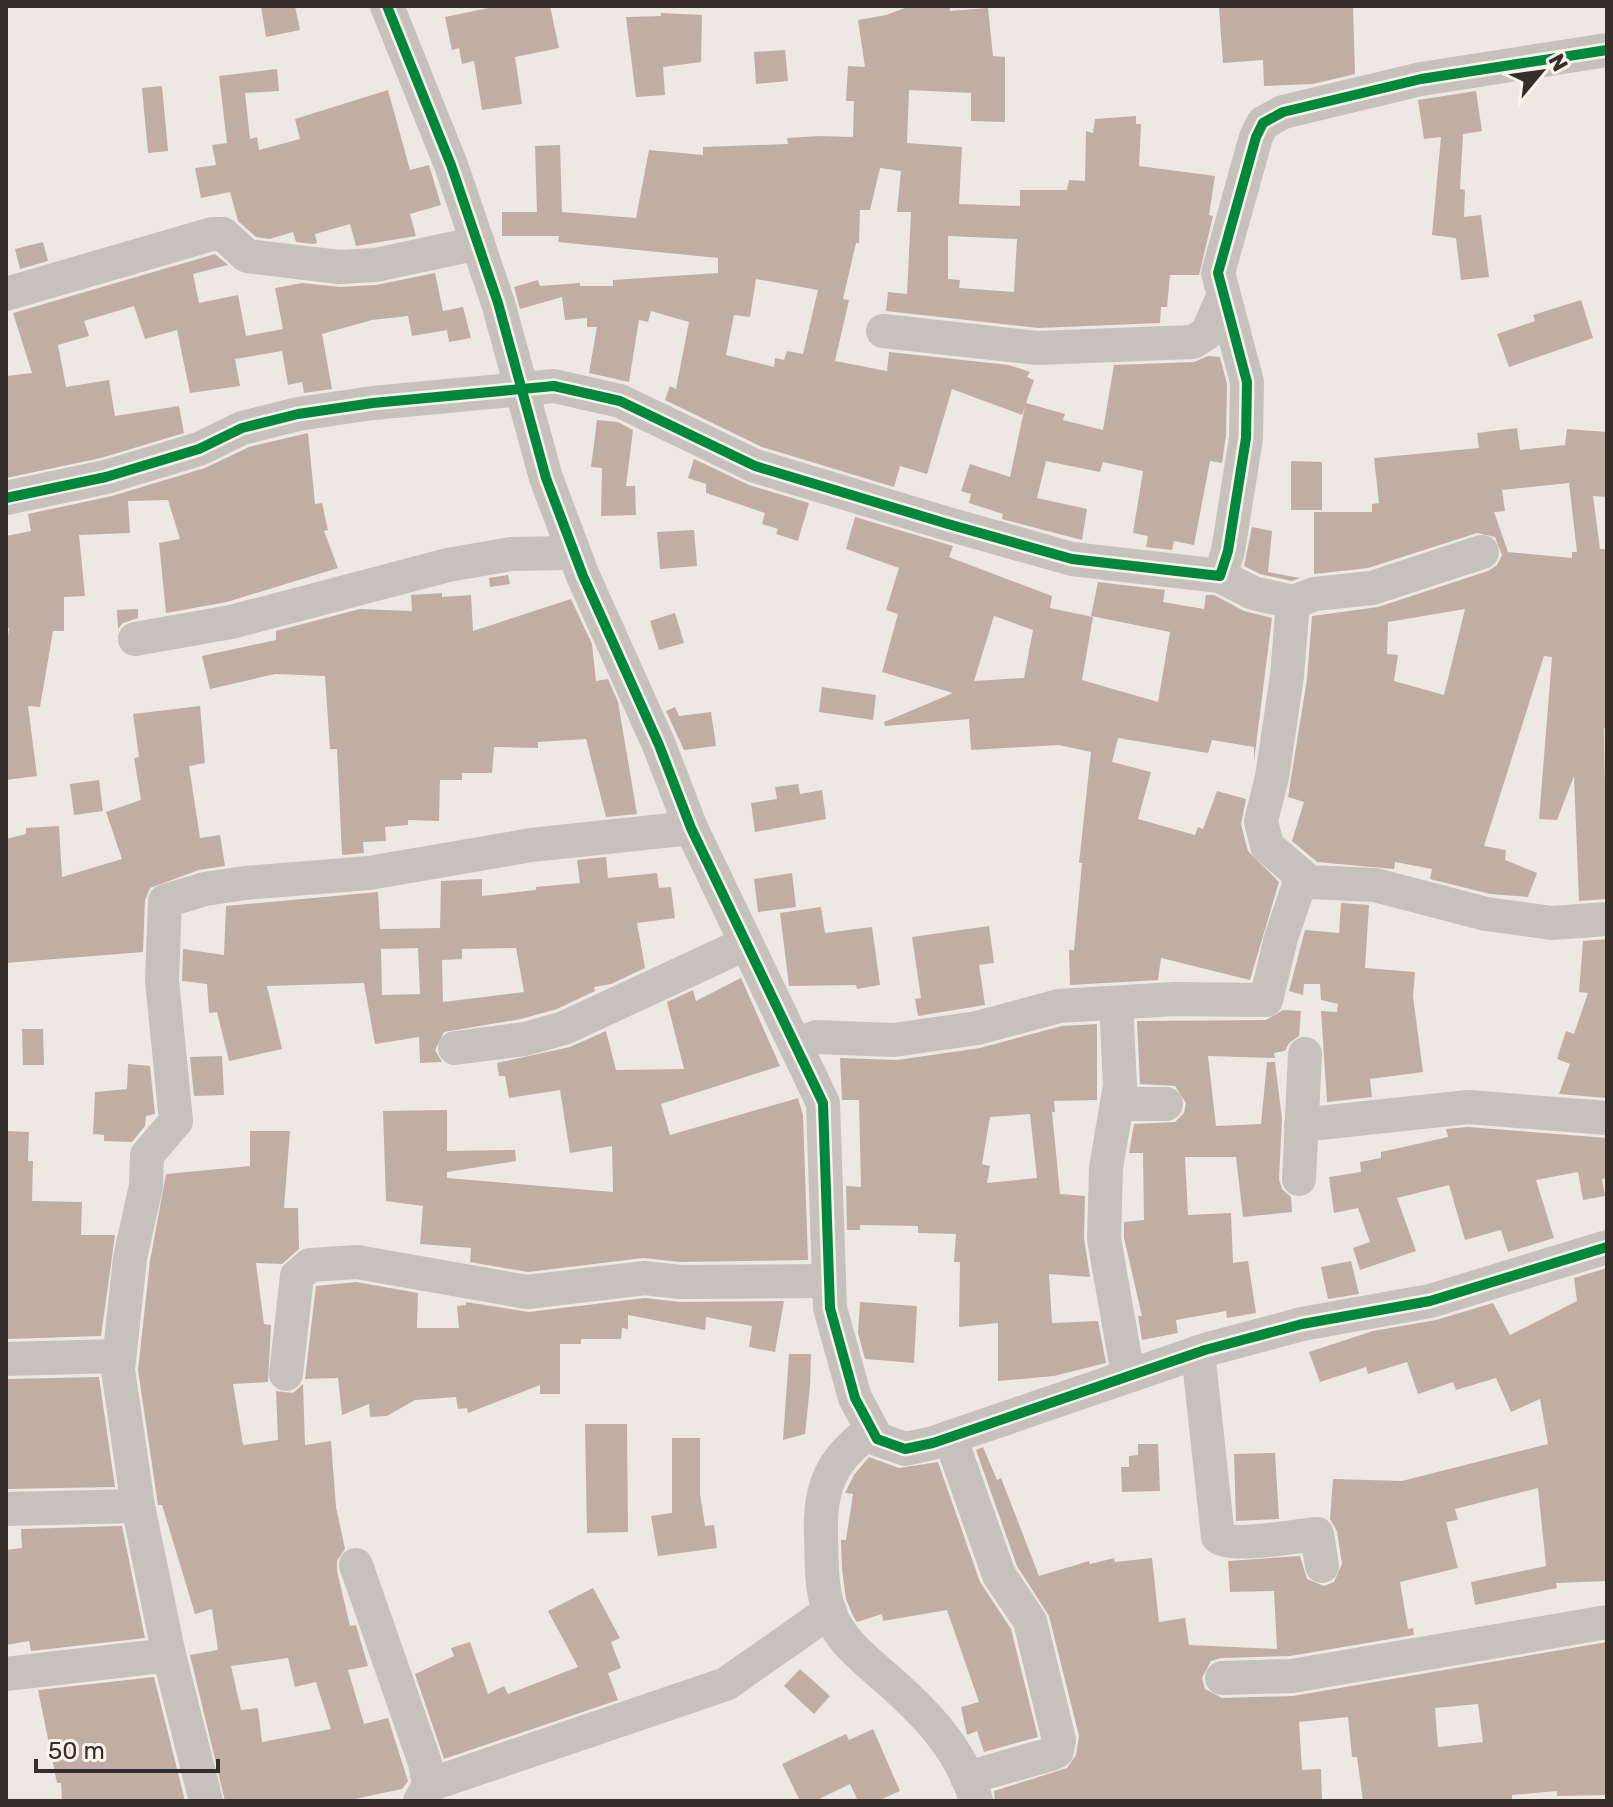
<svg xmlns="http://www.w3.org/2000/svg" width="1613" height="1807" font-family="Rubik,sans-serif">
<rect width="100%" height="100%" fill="#ede9e2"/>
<g fill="#c0aea4" fill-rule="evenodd">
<polygon points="261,6 295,6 300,30 266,37"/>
<polygon points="498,6 550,6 559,48 515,57 522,104 482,110 474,61 462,64 459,48 452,50 445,17"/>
<path d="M910 6H950V11L988 8 993 56 1005 57V122L971 121V93L909 90 907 143 962 147 959 204 1020 206V190H1067L1069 180 1085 181 1086 131 1093 133 1095 119 1136 116V124H1141L1139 166 1215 176 1209 215 1213 216 1199 275H1170L1167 307H1161L1160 323 1038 328 886 311 888 292 907 294 911 212H897L901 171 880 168 870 210H860L859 243H856L843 299 849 300 835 361 887 371 889 352 1009 365 1030 372 1027 377 1034 380 1026 403 1065 414 1063 420 1103 430 1114 365 1194 362 1208 356 1220 357 1227 384 1226 436 1222 463 1210 461 1194 545 1174 541 1172 550 1146 547 1148 536 1133 533 1143 471 1103 462 1100 472 1046 461 1037 498 1087 509 1082 540 1002 519 1003 514 969 503 971 494 961 491 970 464 1010 477 1025 406 1022 415 952 389 927 474 900 466 894 487 762 447 665 400 670 386 676 389 689 322 651 311 648 322 639 320 629 382 589 373 597 327H587V318L565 320 562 297 520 309 514 287 538 280 540 286 580 283V286H613V280L718 273V258L558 242 559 236H502V212H537L535 146 560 145 562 212 636 218 649 150 703 155V147L788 144 787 138 820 136 853 137 854 101H846L848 66 865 67 858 20 886 15ZM948 236 1017 239 1014 292 959 288 960 280 948 279ZM756 279 818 290 803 354 787 351 784 360 775 358 774 367 726 355 734 315 750 317Z"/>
<polygon points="1251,6 1353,6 1355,74 1313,84 1264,86 1263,60 1223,63 1219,8"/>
<polygon points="661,13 702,15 701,62 663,67 665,95 636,97 626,17 661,16"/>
<polygon points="785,50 788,81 756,84 754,52"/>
<polygon points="277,69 279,91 245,93 250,139 257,137 259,150 300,139 295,119 388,90 410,170 429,165 441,205 410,214 416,236 356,246 350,224 315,234 317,243 313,244 296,242 293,232 270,239 256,237 238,221 230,192 201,198 195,168 216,165 212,145 227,143 219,76"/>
<polygon points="162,86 168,151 148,153 142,88"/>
<polygon points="1476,91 1482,131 1463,134 1460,189 1465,190 1464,217 1481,215 1489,277 1461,280 1456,238 1432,235 1441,137 1424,139 1418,100"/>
<polygon points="43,242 48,261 20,269 15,249"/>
<polygon points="215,254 228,265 193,274 199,303 238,295 246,336 283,329 275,288 302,283 340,287 376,285 435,273 443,311 463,307 471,338 449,342 447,330 412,336 408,316 372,320 322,334 332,389 304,393 302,382 288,385 282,351 235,359 240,386 190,393 177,330 145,339 134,306 84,321 89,336 58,345 66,387 109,380 115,416 179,406 184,433 101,458 6,478 6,376 32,373 13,313"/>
<polygon points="1581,300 1593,338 1509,367 1497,334 1535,321 1533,315"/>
<polygon points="597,420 618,422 633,430 626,486 635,486 636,515 601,516 602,468 591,467"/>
<path d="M1517 428 1520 450 1565 445 1567 429 1607 432V497L1593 496 1600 549H1607V729L1604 728 1607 899 1579 901 1574 776 1557 820 1539 819 1552 657 1544 656 1484 846 1506 850 1505 860 1537 873 1528 897 1490 894 1430 879 1432 869 1395 862 1394 869 1317 862 1292 841 1304 802 1288 797 1307 679 1312 616 1378 607 1488 571 1497 565 1502 555 1495 537 1477 533 1368 568 1314 574V512H1372V504L1379 503 1374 458 1479 448 1477 433ZM1569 483 1577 552H1572V558L1508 552 1494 512 1505 511 1502 490ZM1465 609 1444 695 1394 681 1398 655 1387 654 1388 622Z"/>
<polygon points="308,433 315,504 322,503 328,530 324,531 338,568 227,602 166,613 159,543 180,539 168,500 128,501 130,533 79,535 85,596 64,597 64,631 53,631 40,707 28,706 37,776 6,780 6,651 9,628 6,628 6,536 31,531 28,514 112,496 205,468 249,447"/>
<polygon points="694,459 749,485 809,503 798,541 776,534 778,529 762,524 765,513 706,493 706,484 688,478"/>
<polygon points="1291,461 1322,462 1322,510 1291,510"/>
<path d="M855 517 953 546 949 557 1052 596 1050 608 1093 617 1082 680 1158 702 1170 632 1091 616 1098 582 1165 590 1163 602 1204 609 1206 595H1214L1244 611 1272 618 1254 761V747L1212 740 1208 753 1118 738 1112 762 1151 772 1138 819 1195 835 1198 827 1203 829 1217 791 1246 799 1241 825 1248 851 1279 882 1250 980 1161 958 1158 980 1070 985 1069 950H1074L1082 863H1079L1091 752 1059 745 971 750 969 719 885 726 884 722 953 693 882 672 898 614 886 610 899 568 846 549ZM994 616 1033 630 1024 678 974 681Z"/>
<polygon points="1252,527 1272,531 1268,572 1300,578 1292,581 1260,574 1244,566"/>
<polygon points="694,530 697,566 660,569 657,532"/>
<polygon points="508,575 510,584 490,587 489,578"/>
<polygon points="442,593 442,597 471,595 473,631 571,599 592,644 596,681 608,679 618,702 637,814 606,817 586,739 538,742 538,748 494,747 492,773 462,773 462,780 440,780 439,821 408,820 408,825 385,827 386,841 363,842 364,853 342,855 337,749 330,749 325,676 275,674 210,689 202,656 276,640 276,631 360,609 412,611 411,595"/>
<polygon points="138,609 138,618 123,623 118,629 117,610"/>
<polygon points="675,613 684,643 659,650 650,621"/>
<polygon points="822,687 876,695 873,720 819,712"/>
<polygon points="200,706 205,763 189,766 200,838 220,835 225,866 199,870 150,888 145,900 143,952 6,963 6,839 26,834 26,828 59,826 62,877 122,859 106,812 141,800 134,758 139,757 133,714"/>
<polygon points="675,707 679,716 711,712 716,746 684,750 666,711"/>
<polygon points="99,780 103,811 74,815 70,784"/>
<polygon points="798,784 800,794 822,790 826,819 755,832 751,803 777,799 775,787"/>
<path d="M606 857 608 878 657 873 659 888 671 887 675 918 637 923 645 968 611 984 594 987 595 991 557 1009 521 1019 444 1032 435 1050 442 1062 420 1063 419 1037 375 1044 364 983 267 986 282 1049 229 1061 217 1012 209 1013 207 984 182 981 183 949 224 955 226 906 378 892 380 929 440 928 441 881 482 879V896L536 890V887L580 883 577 860ZM418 948 420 994 382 995 381 949ZM516 948 524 992 443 1002 442 960 462 959V949Z"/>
<polygon points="792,873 796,907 758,912 754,879"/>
<polygon points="1341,903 1369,905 1365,968 1415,972 1413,996 1423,1072 1370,1079 1372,1097 1327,1102 1321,1011 1337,1012 1338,1004 1321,1000 1320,984 1304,984 1303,995 1289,991 1305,930 1339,933"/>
<polygon points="821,907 825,933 872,927 880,985 857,989 856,985 789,986 780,913"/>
<polygon points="989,926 994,963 979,965 985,1005 918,1016 915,999 921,998 912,937"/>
<polygon points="1607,939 1607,1098 1559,1094 1570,1064 1557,1059 1566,1031 1574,1034 1588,993 1579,992 1583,941"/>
<polygon points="741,978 780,1066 661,1104 670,1135 798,1098 803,1115 808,1260 681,1262 643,1258 528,1272 470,1262 471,1248 420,1244 423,1206 386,1201 383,1111 447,1110 447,1151 515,1150 516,1161 447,1172 447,1178 613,1192 612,1146 570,1153 560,1090 509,1098 505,1076 499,1076 497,1063 570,1047 606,1031 616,1070 684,1069 667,1002 693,990 696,1001"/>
<polygon points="1283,1010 1301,1011 1299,1036 1289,1043 1285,1051 1274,1053 1275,1058 1208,1056 1216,1126 1261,1124 1267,1062 1275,1062 1282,1119 1279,1179 1282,1189 1291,1197 1292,1212 1243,1217 1236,1157 1185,1157 1188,1215 1231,1213 1233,1263 1248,1261 1256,1313 1227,1318 1226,1311 1176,1320 1178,1333 1142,1340 1138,1316 1142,1316 1124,1238 1124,1222 1144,1220 1143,1153 1129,1153 1134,1124 1175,1122 1184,1113 1186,1103 1175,1086 1140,1084 1137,1021 1266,1020"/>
<path d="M1097 1024V1100L1054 1101 1055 1112H1052L1060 1194 1085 1196 1084 1238 1090 1277 1049 1274 1052 1323 1098 1321 1106 1363 1054 1376 998 1381V1323L959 1327 960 1262H954L956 1234 918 1233V1226L860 1225V1230H847L846 1186 861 1187 859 1100H842L840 1058 897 1060 980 1048 1062 1026ZM1030 1114 1037 1178 987 1183 990 1166 982 1164 990 1117Z"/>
<polygon points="22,1029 43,1029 44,1065 23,1065"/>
<polygon points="222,1056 224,1095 194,1096 190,1057"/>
<polygon points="128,1064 150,1066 155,1114 146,1116 145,1126 132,1142 104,1141 104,1135 93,1134 95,1092 127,1089"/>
<polygon points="1468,1127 1607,1138 1607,1178 1602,1179 1605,1196 1583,1200 1578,1172 1536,1180 1554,1238 1508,1252 1501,1230 1465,1240 1449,1185 1397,1198 1416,1251 1360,1270 1353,1248 1370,1242 1358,1208 1334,1213 1329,1177 1361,1172 1360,1162 1381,1158 1381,1152 1448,1137 1446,1129"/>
<polygon points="6,1131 29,1132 28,1161 33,1161 32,1201 82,1202 81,1235 115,1235 101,1336 6,1339"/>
<path d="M250 1131H290L284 1208H298L299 1249 282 1264 256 1263 264 1324 271 1325 268 1382 233 1384 243 1445 278 1440 276 1391 293 1393 303 1384 305 1445 331 1441 336 1507 345 1549 337 1561V1571L350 1626 356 1625 368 1666 348 1670 364 1724 388 1718 408 1781 402 1789 345 1801H225L190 1655 218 1650 212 1609 195 1614 162 1505H158L138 1370 150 1261 166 1174 250 1166ZM288 1658 295 1687 316 1682 331 1729 262 1742 258 1708 241 1710 231 1666Z"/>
<polygon points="1351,1261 1359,1294 1328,1299 1321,1267"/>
<path d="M1607 1268V1581L1556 1583 1557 1588 1475 1605 1471 1582 1546 1566 1538 1488 1455 1509 1458 1520 1446 1522 1458 1568 1400 1582 1408 1629 1413 1628 1414 1635 1290 1656 1221 1658 1211 1661 1202 1678 1205 1689 1222 1698 1293 1696 1607 1642V1795L1557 1796V1791L1512 1795V1801H1363L1357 1757H1352L1348 1717 1299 1722 1302 1770 1321 1769 1322 1801H995L994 1791 1067 1768 1076 1755 1079 1736 1049 1616 1017 1566 976 1450 983 1447 997 1480 1001 1478 1039 1576 1089 1561 1090 1564 1114 1558 1115 1562 1152 1558 1159 1622 1185 1618 1189 1645 1277 1649 1274 1591 1230 1592 1228 1561 1300 1556 1307 1579 1324 1586 1334 1582 1342 1564 1337 1531 1330 1519 1333 1479 1402 1481 1548 1444 1540 1399 1511 1412 1496 1378 1456 1390 1453 1382 1418 1394 1407 1362 1368 1374 1366 1367 1320 1382 1309 1352 1373 1331 1436 1320 1493 1303 1510 1335 1577 1301 1574 1278ZM1478 1704 1483 1742 1438 1747 1435 1708Z"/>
<polygon points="356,1282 418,1293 417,1328 459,1328 457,1306 466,1305 466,1302 529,1312 645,1298 680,1302 784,1301 775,1352 749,1347 752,1326 706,1317 705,1330 628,1315 628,1329 622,1328 621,1339 581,1339 581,1344 560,1344 560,1394 540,1394 540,1385 468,1413 467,1408 458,1409 456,1397 415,1400 387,1416 370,1417 369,1404 342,1415 338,1378 305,1379 316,1286"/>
<polygon points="860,1302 917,1306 914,1363 865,1359 858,1333"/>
<polygon points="789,1354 811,1354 810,1386 805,1434 783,1440"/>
<polygon points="99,1377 115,1487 6,1489 6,1379"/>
<polygon points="585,1424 627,1424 628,1532 587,1533"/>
<polygon points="672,1438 700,1438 700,1494 705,1526 714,1525 717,1548 658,1556 651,1516 672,1513"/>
<polygon points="1138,1444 1158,1444 1160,1491 1122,1492 1121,1467 1129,1467 1129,1456 1138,1455"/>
<polygon points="1275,1453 1279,1519 1236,1521 1234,1454"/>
<polygon points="869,1457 899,1468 938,1462 980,1582 1011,1629 1038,1737 984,1752 977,1731 967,1735 961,1707 979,1702 947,1610 883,1621 882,1614 857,1622 853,1616 846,1599 842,1569 841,1540 846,1540 853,1494 845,1493 854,1475"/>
<polygon points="122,1526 145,1638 31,1651 29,1641 6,1645 6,1550 22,1548 21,1529"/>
<polygon points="593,1588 620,1638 611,1642 621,1668 608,1673 618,1700 444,1759 415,1674 454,1656 451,1648 470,1642 488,1694 504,1686 508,1694 578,1667 548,1611"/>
<polygon points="800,1669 830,1696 814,1714 784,1686"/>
<polygon points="154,1677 185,1801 62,1800 61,1783 57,1783 38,1690"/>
<polygon points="873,1729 900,1791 877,1801 858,1801 850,1784 815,1801 800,1801 782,1764 846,1734 849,1740"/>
</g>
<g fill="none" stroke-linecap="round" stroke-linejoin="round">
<g stroke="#c6c1bb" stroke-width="34">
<polyline points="387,6 451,165 498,303 546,478 583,576 659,745 691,828 823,1103 830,1308 855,1398 877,1439 905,1449 933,1443 1205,1350 1302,1324 1430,1301 1607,1247"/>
<polyline points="6,294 212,234 223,234 247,256 339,267 375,265 478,243"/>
<polyline points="883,331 1037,348 1193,342 1207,333 1223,297"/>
<polyline points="6,498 106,477 199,449 242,428 298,414 373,403 554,386 620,401 755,466 948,524 1072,559 1220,576 1228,551 1246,438 1247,382 1218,273 1256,137 1263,123 1283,112 1421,79 1607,50"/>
<polyline points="1220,576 1253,593 1293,602 1315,594 1372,588 1482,552"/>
<polyline points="1293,602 1287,676 1272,777 1261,821 1267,846 1309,882 1375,885 1486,914 1552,923 1607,919"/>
<polyline points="135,639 231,622 448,565 511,554 574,553"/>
<polyline points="1116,1004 1120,1085 1106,1168 1104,1239 1128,1375"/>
<polyline points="796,1045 816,1037 894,1040 977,1028 1059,1006 1175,999 1266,1000 1281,938 1302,876"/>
<polyline points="455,1048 525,1039 564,1028 745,944"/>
<polyline points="1117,1104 1166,1104"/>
<polyline points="1301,1125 1468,1107 1607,1118"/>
<polyline points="1299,1179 1305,1054"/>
<path d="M1198 1352 1218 1537C1233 1548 1296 1536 1317 1534L1322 1566"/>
<polyline points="6,1359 119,1356"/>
<polyline points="286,1374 297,1276 310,1265 357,1262 527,1292 645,1278 680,1282 829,1281"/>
<path d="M870 1431C831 1460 819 1487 821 1536 822 1566 820 1599 836 1626 848 1647 869 1663 887 1679 926 1713 962 1750 976 1801"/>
<polyline points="950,1437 999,1575 1030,1621 1059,1740 1057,1751 1051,1754 967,1778"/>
<polyline points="6,1509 138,1506"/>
<polyline points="356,1565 425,1763 429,1785 420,1801"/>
<polyline points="6,1674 169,1655"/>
<polyline points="1222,1678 1292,1676 1607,1622"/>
<polyline points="429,1785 726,1684 830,1611"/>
<polyline points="206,1801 169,1655 138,1506 118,1370 130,1258 146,1186 147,1155 176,1121 162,980 165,901 205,889 245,883 369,873 531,845 691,828"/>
</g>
<defs>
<g id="cycleway">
<polyline points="387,6 451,165 498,303 546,478 583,576 659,745 691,828 823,1103 830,1308 855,1398 877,1439 905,1449 933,1443 1205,1350 1302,1324 1430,1301 1607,1247"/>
<polyline points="6,498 106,477 199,449 242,428 298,414 373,403 554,386 620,401 755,466 948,524 1072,559 1220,576 1228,551 1246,438 1247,382 1218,273 1256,137 1263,123 1283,112 1421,79 1607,50"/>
</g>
</defs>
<use href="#cycleway" stroke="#faf3ea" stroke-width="15"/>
<use href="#cycleway" stroke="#00873e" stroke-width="10"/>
</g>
<rect width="1613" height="1807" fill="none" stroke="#372e29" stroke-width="16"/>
<g transform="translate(1541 72) rotate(61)" stroke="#faf3ea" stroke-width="6" paint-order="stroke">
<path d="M0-6L14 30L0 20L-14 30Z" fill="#372e29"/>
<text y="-12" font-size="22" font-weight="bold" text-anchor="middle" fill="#372e29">N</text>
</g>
<path d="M36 1759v12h182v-12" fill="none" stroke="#372e29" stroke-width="4"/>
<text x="48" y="1759" font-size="24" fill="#372e29" stroke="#faf3ea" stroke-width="6" paint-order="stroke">50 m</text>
</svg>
